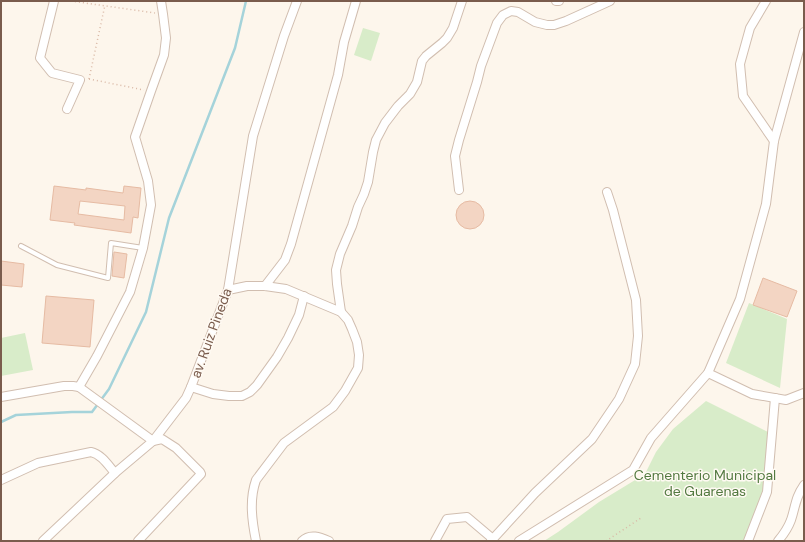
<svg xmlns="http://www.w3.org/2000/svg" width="805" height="542" font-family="'DM Sans',sans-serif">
<rect width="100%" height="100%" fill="#fdf6ec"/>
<g fill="#d8ecc9">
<polygon points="363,28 380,33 371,61 354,55"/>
<polygon points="749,303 787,319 780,388 726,363"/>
<polygon points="25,333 33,370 1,376 1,338"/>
<polygon points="706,401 768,432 764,486 746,541 544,541 558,532 599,502 645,474 656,452 673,429"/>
</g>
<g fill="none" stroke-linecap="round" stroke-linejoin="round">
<polyline stroke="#a5d3da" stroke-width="2.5" points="1,422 16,415 72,412 92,412 109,389 146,312 169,218 235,48 246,1"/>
</g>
<g fill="#f3d5c3" stroke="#e6bba3" fill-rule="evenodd">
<path d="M54 186 86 190V188L123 193 124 186 141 188 138 218 133 217 131 233 74 225 75 223 50 220ZM80 201 125 206 124 220 78 214Z"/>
<circle cx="470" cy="215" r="14"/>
<polygon points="114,252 127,254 124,278 112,276"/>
<polygon points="1,261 24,264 22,287 1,285"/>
<polygon points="763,278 797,291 787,317 753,305"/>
<polygon points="46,296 94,300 90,347 42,343"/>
</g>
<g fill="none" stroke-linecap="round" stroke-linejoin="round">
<defs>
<polyline id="lane" points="21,246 57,265 108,278 111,243 143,248"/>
<g id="street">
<polyline points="54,1 40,58 52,73 80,80 67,109"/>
<polyline points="556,1 559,1"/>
<polyline points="766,1 750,28 740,64 743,96 774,141"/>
<polyline points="459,190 455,156 459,140 477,82 481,66 497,23 503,15 511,11 518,12 535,22 547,25 554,25 566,21 610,1"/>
<polyline points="265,286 285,260 291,244 338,75 344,42 356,1"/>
<path d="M228 290 247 286H265L286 289 341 312 348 320 352 329 357 342 359 355 358 368 345 391 333 407 284 443 256 480C249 500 252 521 256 541"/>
<polyline points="341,312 337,284 336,270 340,254 352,226 358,207 364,194 368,182 373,152 376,140 385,123 398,106 410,94 417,82 422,61 426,56 442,43 447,38 453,28 462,1"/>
<polyline points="708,373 752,394 786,400 804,393"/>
<polyline points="79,387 97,356 130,292 143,248 151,205 148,181 135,137 151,91 164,55 166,38 163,14 161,1"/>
<polyline points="191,387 213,394 229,396 242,396 250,392 257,385 277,357 288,338 299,315 304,296"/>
<polyline points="1,397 64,386 73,386 79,387 153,441 162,439 176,448 200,472 201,474 138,541"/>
<path d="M1 480 38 463 91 452C101 454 108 465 115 473"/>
<polyline points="43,541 115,473 153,441 186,398 191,387 228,290 253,136 284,36 297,1"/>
<path d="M302 541C310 533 320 537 329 541"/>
<polyline points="435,541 447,519 467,517 493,539"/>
<polyline points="491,541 535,493 592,439 619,399 635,364 638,336 636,300 613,210 607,192"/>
<polyline points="519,541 633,470 651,438 708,373 740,299 766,204 774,141 804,32"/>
<polyline points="748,541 767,492 775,398"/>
<path d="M778 541C784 534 788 528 791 520 796 505 795 498 804 485"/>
</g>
</defs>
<use href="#lane" stroke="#d1beb0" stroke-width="6"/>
<use href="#street" stroke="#d1beb0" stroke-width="10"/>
<g stroke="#d9b8a5" stroke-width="1.5" stroke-dasharray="1 3" stroke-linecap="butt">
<polyline points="71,1 155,13"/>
<polyline points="89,79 105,5"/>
<polyline points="89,79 144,90"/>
<polyline points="606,541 641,518"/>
</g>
<use href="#lane" stroke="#fff" stroke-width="4"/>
<use href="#street" stroke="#fff" stroke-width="8"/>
</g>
<g text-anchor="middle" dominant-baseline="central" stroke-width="3" stroke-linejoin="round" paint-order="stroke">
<g font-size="14" fill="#7a5c4d" stroke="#fffaf3">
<text transform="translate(211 333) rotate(-70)">av. Ruiz Pineda</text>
</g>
<g font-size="14" fill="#537a41" stroke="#fffaf3">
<text x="705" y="475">Cementerio Municipal<tspan x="705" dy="16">de Guarenas</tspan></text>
</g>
</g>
<rect width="805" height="542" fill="none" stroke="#7a5c4d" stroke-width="4"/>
</svg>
